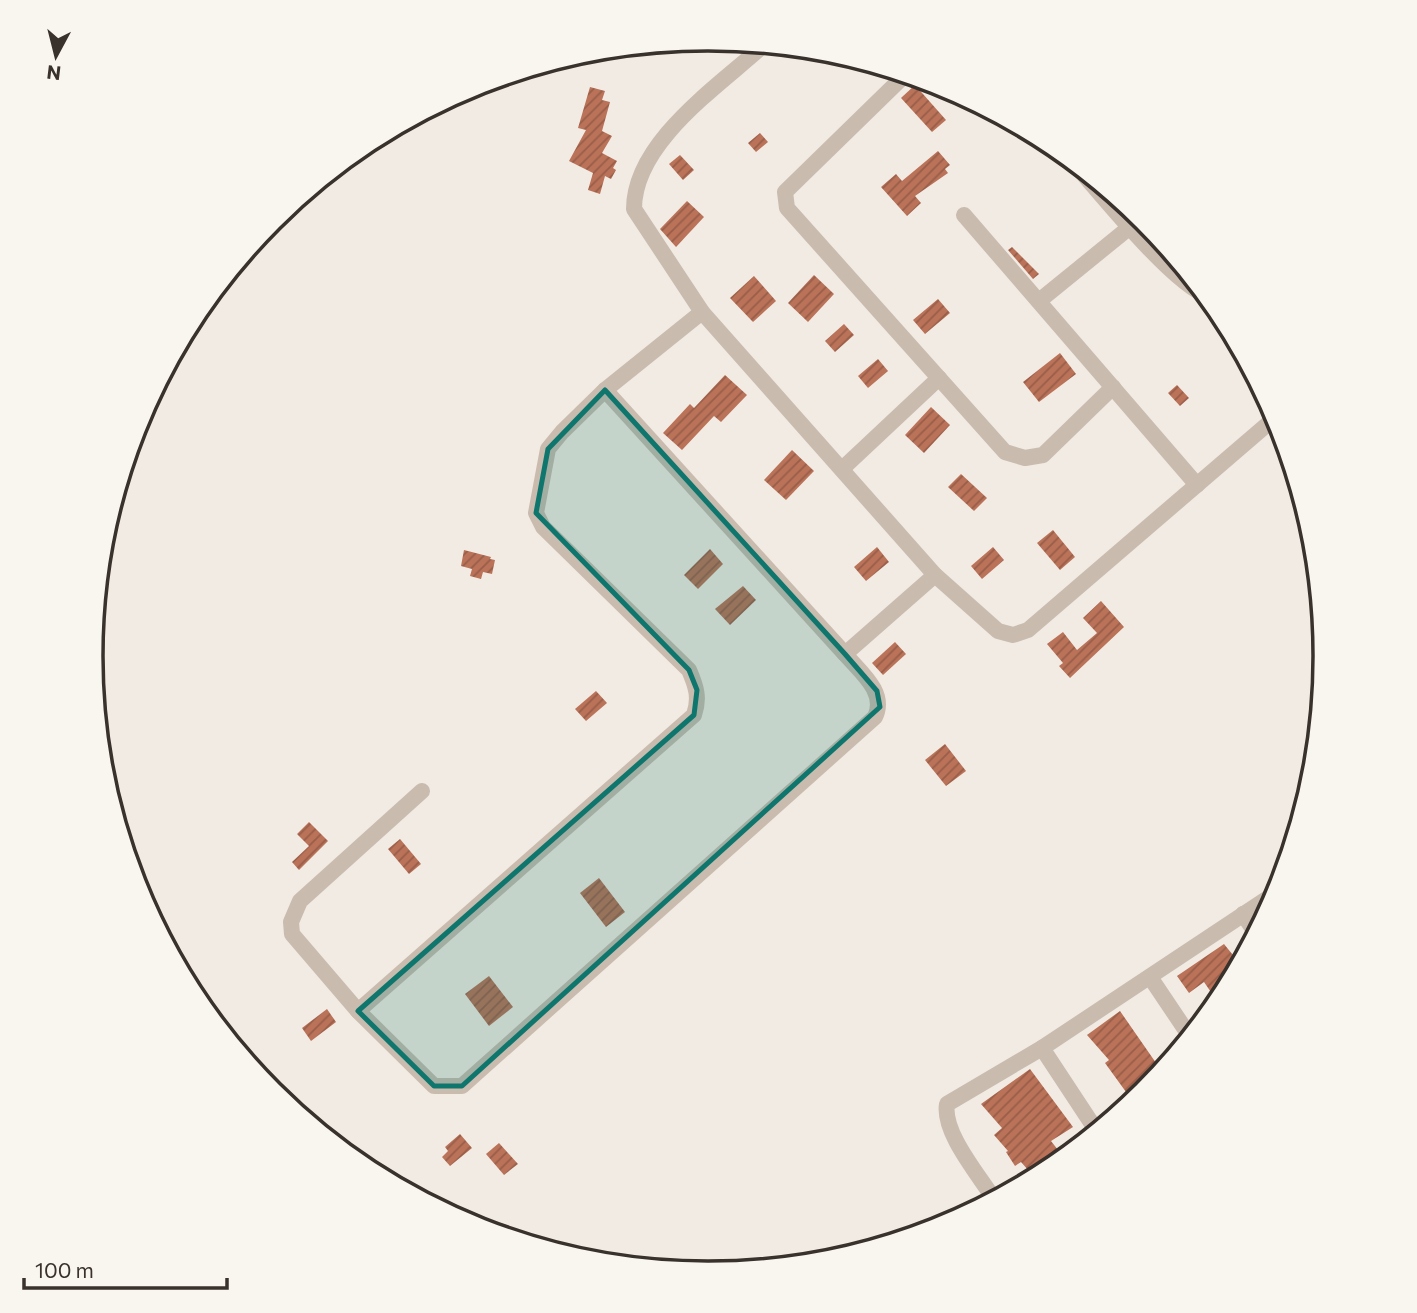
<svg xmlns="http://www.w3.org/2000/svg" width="1417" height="1313" font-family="Commissioner,sans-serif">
<defs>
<pattern id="building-hatch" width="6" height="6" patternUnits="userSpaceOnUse" patternTransform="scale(1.75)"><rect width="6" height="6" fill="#ba7258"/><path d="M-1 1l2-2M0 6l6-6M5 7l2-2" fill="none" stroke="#985e49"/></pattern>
</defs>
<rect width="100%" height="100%" fill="#f2ebe3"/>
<g fill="url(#building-hatch)">
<polygon points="915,85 946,120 932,132 901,98"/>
<polygon points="590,87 605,91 602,100 610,102 602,131 612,136 602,153 617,161 613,168 616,170 611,179 605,176 600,194 588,190 593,173 569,161 586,130 578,128"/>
<polygon points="760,133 768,142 756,152 748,143"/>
<polygon points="938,151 950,165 945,169 948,173 915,196 921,203 907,216 881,187 896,174 902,181"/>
<polygon points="680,155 694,170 683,180 669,164"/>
<polygon points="687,201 704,217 676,247 660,229"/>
<polygon points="1012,247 1039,274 1033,279 1008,250"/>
<polygon points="814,275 834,294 808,322 788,303"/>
<polygon points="754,276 776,301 753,322 730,298"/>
<polygon points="938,299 950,313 925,334 913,320"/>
<polygon points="844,324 854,335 835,352 825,341"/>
<polygon points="1060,353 1076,374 1039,402 1023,382"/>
<polygon points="878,359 888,371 868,388 858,376"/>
<polygon points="725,375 747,395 721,422 714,416 682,450 663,433 690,404 694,408"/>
<polygon points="1177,385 1189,398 1180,406 1168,393"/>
<polygon points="931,407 950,425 924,453 905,435"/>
<polygon points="792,450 814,471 786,500 764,480"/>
<polygon points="961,474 987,498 974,511 948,487"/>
<polygon points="1053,530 1075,557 1060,570 1037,543"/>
<polygon points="877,547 889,562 866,581 854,567"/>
<polygon points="993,547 1004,560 982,579 971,566"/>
<polygon points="710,549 723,564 698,589 684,575"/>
<polygon points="464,550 491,557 490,559 495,560 492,574 483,572 481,579 470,576 472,569 461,566"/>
<polygon points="743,586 756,600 730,625 715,609"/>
<polygon points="1101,601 1124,627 1070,678 1059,666 1063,663 1047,644 1063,632 1077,650 1097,633 1083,618"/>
<polygon points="895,642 906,654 883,675 872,663"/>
<polygon points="596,691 607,703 586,721 575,709"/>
<polygon points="945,744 966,771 946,786 925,760"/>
<polygon points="309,822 328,841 299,870 292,862 309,846 297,834"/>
<polygon points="400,839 421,864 409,874 388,849"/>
<polygon points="599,878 625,912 606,927 580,893"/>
<polygon points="1224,944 1241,965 1219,1004 1204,982 1189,993 1177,976"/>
<polygon points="489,976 513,1007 489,1026 465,994"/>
<polygon points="327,1009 336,1022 311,1041 302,1028"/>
<polygon points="1120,1011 1163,1073 1134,1103 1105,1063 1109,1060 1087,1035"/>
<polygon points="1030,1069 1073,1127 1051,1141 1065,1159 1036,1179 1021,1162 1015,1166 1006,1152 1008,1151 994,1135 1002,1128 981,1104"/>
<polygon points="460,1134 472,1148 450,1166 442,1157 448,1151 445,1147"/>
<polygon points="499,1143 518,1164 504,1175 486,1154"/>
</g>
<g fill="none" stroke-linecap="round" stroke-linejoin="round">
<g stroke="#c9bcaf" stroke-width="16">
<path d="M765 44C719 86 634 142 634 209L702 312 935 575 998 631 1013 635 1028 630 1277 416"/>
<polyline points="906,74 785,192 787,208 1005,452 1025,458 1043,455 1113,387"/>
<path d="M1067 155C1094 186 1174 286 1208 296"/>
<polyline points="964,215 1197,485"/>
<polyline points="1039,301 1130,227"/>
<polyline points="842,469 939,378"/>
<polyline points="845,654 935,575"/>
<path d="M422 791 300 901 291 922 292 934 358 1011 434 1086H462L875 717C887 692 860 672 845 654L605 390"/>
<polyline points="1243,914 1257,935"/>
<polyline points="1150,977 1191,1038"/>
<path d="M358 1011 694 715C700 698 696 686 689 670L543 527 536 513 548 449 562 432 605 390 702 312"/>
<polyline points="1042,1048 1098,1133"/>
<path d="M995 1201C980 1176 942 1133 947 1104L1042 1048 1280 890"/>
</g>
</g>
<path fill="#0f766e" fill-opacity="0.2" stroke="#0f766e" stroke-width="5" stroke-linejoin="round" d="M605 390 845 654 877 691 880 707 462 1086H434L358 1011 694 715 697 690 689 670 536 513 548 449Z"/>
<path d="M0 0H1417V1313H0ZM103 656a605 605 0 1 1 1210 0a605 605 0 1 1-1210 0Z" fill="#f9f5ef" fill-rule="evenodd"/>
<path fill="none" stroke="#39312c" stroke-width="3.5" d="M103 656a605 605 0 1 1 1210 0a605 605 0 1 1-1210 0Z"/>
<g transform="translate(56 56) rotate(187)" stroke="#f9f5ef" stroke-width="5" paint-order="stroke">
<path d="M0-5L12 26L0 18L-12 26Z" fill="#39312c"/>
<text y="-10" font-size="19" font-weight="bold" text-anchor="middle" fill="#39312c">N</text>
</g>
<path d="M24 1278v10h203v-10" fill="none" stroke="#39312c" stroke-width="3.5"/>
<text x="35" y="1278" font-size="21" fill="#39312c" stroke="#f9f5ef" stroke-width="5" paint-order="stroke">100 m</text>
</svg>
